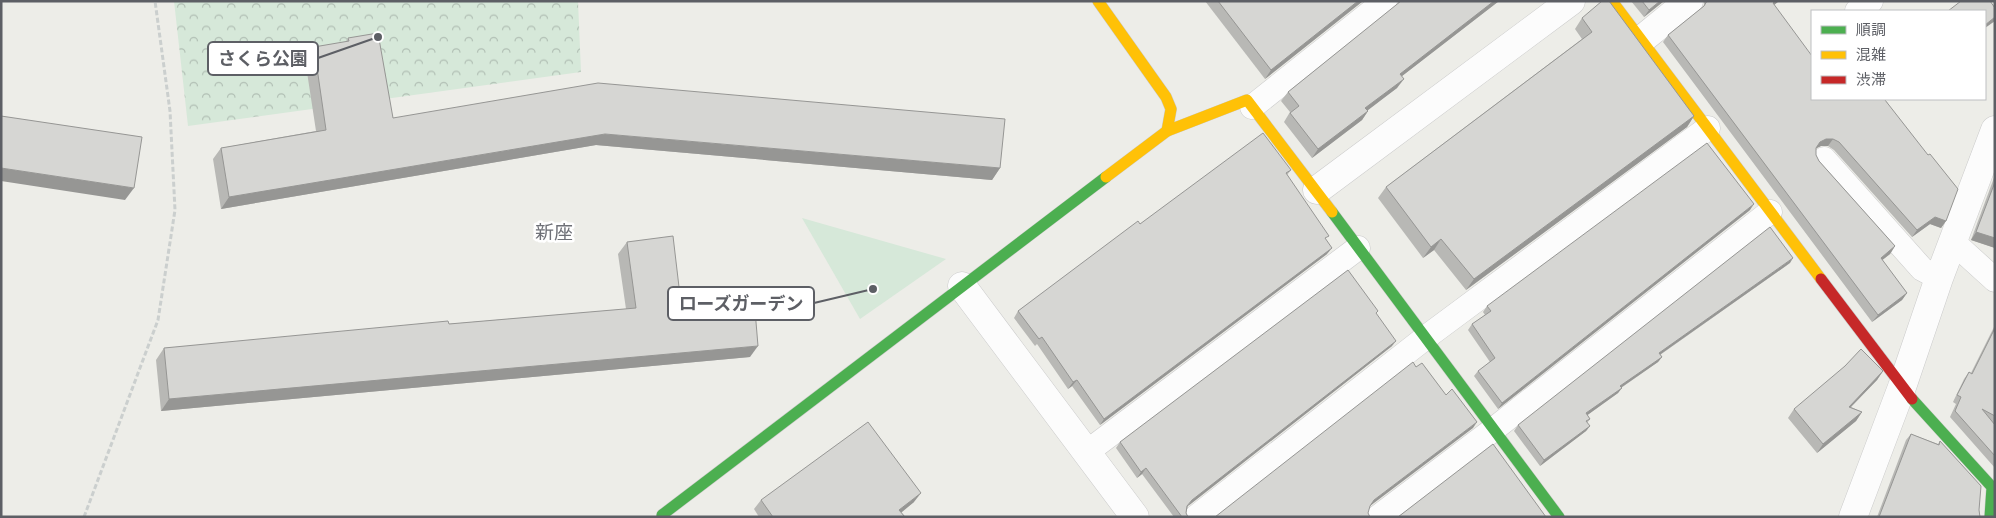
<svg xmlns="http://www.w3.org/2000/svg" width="1996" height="518" font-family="'IBM Plex Sans','Noto Sans JP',sans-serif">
<defs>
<pattern id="park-crowns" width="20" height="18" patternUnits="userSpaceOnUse" patternTransform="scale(1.25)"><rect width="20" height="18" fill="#d6e8d9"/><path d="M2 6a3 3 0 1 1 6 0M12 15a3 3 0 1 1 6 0" fill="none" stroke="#b1bfb4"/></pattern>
</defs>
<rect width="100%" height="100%" fill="#edede8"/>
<polygon fill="#d6e8d9" points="802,218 946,259 860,319"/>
<polygon fill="url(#park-crowns)" points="174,1 578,1 581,72 188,126"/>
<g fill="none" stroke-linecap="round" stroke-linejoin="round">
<defs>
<g id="lane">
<polyline points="1857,11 1871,1"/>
<polyline points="1252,107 1385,1"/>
<polyline points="1824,159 1922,269 1939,278"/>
<polyline points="1953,242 1995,280"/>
<polyline points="1087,452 1358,248"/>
<polyline points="1196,517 1425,338 1708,128"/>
<polyline points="1378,517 1494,429 1770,212"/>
</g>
<g id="street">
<polyline points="1641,40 1689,1"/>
<polyline points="1317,190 1571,1"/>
<polyline points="962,286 1135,517"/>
<polyline points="1853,517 1902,387 1939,278 1995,130"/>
</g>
<g id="fast">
<polyline points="1332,212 1559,517"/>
<polyline points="1912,399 1992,487 1990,517"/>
<polyline points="662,517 662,515 1106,177"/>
</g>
<g id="slow">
<polyline points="1098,1 1166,97 1171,109 1167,131"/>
<polyline points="1612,1 1821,279"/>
<polyline points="1106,177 1167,131 1247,100 1332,212"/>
</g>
<polyline id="jam" points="1821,279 1912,399"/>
</defs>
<use href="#lane" stroke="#cbcbcb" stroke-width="25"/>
<use href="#street" stroke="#cbcbcb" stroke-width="29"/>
<use href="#fast" stroke="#cacac9" stroke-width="12"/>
<use href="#slow" stroke="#cacac9" stroke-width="12"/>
<use href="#jam" stroke="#cacac9" stroke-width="12"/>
<polyline stroke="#cbcfce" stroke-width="3" stroke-dasharray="5 2.5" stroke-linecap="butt" points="84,517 158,320 175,210 170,111 155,1"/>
<use href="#lane" stroke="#fcfcfc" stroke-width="24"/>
<use href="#street" stroke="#fcfcfc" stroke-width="28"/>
<use href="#fast" stroke="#4caf50" stroke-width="11"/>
<use href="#slow" stroke="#ffc107" stroke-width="11"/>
<use href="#jam" stroke="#c62828" stroke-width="11"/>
</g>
<g fill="#b8b8b5">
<polygon points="1205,1 1363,1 1265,79"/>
<polygon points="1398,1 1499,1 1402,76 1397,88 1367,110 1368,111 1362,120 1312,158 1284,122 1290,112 1281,101 1288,92 1398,4"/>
<polygon points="1631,1 1664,1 1644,17"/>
<polygon points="1704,1 1779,1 1774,5 1812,99 1887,102 1946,221 1941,228 1930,224 1912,237 1834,150 1828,146 1821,146 1816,148 1816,155 1819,161 1895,246 1890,254 1882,260 1907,293 1902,300 1872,322 1663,42 1668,35 1704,6"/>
<polygon points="1582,18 1694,116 1687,127 1466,290 1434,250 1423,258 1378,198 1386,187 1582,39 1575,29"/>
<polygon points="348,38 393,118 1000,168 992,180 596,145 221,209 213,159 221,148 316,131 305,59 314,47 346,42"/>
<polygon points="1291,170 1287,175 1326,240 1327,254 1100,425 1072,386 1068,389 1037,344 1035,346 1014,318 1018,311 1140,224"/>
<polygon points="1995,175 1995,248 1971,240"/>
<polygon points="1750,210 1498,409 1474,376 1478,371 1490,362 1468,330 1472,324 1485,315 1483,312 1487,306"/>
<polygon points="627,242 681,304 750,357 161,411 156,360 164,348 626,309 618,254"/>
<polygon points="1790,263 1660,355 1662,357 1658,362 1621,388 1618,393 1587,415 1590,419 1587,423 1590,426 1586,431 1540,466 1514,431 1518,425"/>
<polygon points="1376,314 1392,346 1188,506 1186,513 1188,517 1174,517 1142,474 1137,478 1116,448 1120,442"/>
<polygon points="1995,325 1995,468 1950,417 1956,404 1953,402 1964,379 1969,372 1971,373"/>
<polygon points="1883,371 1877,380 1851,407 1862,412 1856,421 1817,453 1788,418 1794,409"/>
<polygon points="1911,434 1938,444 1940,441 1979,510 1980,517 1877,517 1906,440"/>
<polygon points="761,500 914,502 901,512 905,517 759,517 754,509"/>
</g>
<g fill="#969694">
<polygon points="1358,1 1363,1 1265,79 1271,70"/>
<polygon points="1494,1 1499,1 1393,83 1400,74"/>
<polygon points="1660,1 1664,1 1644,17 1649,10"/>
<polygon points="1775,1 1779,1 1768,10 1773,3"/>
<polygon points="1995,17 1995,21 1985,28 1985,25"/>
<polygon points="1404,79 1397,88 1359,117 1365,108"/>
<polygon points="1368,111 1362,120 1312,158 1318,149"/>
<polygon points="1694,116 1687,127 1466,290 1474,279"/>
<polygon points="605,134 1000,168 992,180 596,145 221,209 229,197"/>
<polygon points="1826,139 1833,139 1828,146 1821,146 1815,149 1820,142"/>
<polygon points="1,168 134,188 125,200 1,181"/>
<polygon points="1754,204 1750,210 1498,409 1502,403"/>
<polygon points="1935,217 1946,221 1941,228 1930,224 1912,237 1917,230"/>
<polygon points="1976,232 1995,238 1995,248 1971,240"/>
<polygon points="1441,239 1434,250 1423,258 1431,247"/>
<polygon points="1895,246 1890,254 1876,265 1881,258"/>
<polygon points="1332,248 1327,254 1100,425 1104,419"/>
<polygon points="1793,258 1790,263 1655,358 1659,353"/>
<polygon points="1907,293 1902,300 1872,322 1878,315"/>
<polygon points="1396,341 1392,346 1188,506 1192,500"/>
<polygon points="758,346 750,357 161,411 169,399"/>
<polygon points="1662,357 1658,362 1616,391 1620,386"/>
<polygon points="1883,371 1877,380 1843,415 1849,407"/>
<polygon points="1077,380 1072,386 1068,389 1073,382"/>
<polygon points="1622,388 1618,393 1582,419 1586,413"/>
<polygon points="1862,412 1856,421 1817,453 1823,444"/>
<polygon points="1477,422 1473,428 1370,506 1366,511 1374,500"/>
<polygon points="1590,426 1586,431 1540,466 1544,460"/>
<polygon points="1146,468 1142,474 1137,478 1141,472"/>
<polygon points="921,493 914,502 896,517 899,510"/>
</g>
<g fill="#d6d6d3" stroke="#969694">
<polygon points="1218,1 1358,1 1271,70"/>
<polygon points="1401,1 1494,1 1400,74 1404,79 1365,108 1368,111 1318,149 1290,113 1299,106 1288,92"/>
<polygon points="1602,1 1609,1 1694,116 1474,279 1441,239 1431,247 1386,187 1592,32 1582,18"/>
<polygon points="1642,1 1660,1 1649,10"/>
<polygon points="1707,1 1775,1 1773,3 1812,56 1812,99 1886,99 1885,100 1928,155 1930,154 1958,189 1946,221 1935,217 1917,230 1839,142 1833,139 1826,139 1820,142 1816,148 1816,155 1819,161 1895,246 1881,258 1907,293 1878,315 1668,35 1704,6"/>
<polygon points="1961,1 1990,1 1995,8 1995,17 1985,25 1985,11 1948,11"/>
<polygon points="378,33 393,118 598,83 1005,119 1000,168 605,134 229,197 221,148 326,130 314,47 349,41 348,38"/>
<polygon points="1,116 142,137 134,188 1,168"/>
<polygon points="1263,133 1291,170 1286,173 1329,236 1325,238 1332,248 1104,419 1077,380 1073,382 1042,337 1039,339 1018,311 1138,221 1140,224"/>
<polygon points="1707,143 1754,204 1502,403 1478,371 1495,358 1472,324 1491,311 1487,306"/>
<polygon points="1995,182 1995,238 1976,232"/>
<polygon points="1770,227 1793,258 1659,353 1662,357 1620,386 1622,388 1586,413 1590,419 1586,421 1590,426 1544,460 1518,425"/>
<polygon points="673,236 681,304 754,298 758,346 169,399 164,348 448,321 449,324 636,308 627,242"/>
<polygon points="1348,270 1378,311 1376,313 1396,341 1192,500 1187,506 1186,513 1188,517 1182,517 1146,468 1141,472 1120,442"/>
<polygon points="1995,328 1995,416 1982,409 1995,425 1995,456 1955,411 1961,397 1957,395 1969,372 1972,374"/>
<polygon points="1861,349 1883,371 1849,407 1862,412 1823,444 1794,409 1845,366"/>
<polygon points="1413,362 1416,367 1422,363 1446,395 1452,389 1477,422 1374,500 1370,506 1368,513 1370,517 1215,517"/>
<polygon points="868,422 921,493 899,510 905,517 773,517 761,500"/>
<polygon points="1911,434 1939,445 1940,441 1981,486 1979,510 1980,517 1879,517"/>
<polygon points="1493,444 1546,517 1398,517"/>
</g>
<g text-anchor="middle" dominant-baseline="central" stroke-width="5" stroke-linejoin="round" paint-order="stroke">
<g font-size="19" fill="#6e7077" stroke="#fff">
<text x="554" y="232">新座</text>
</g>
</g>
<path fill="none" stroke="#5d5f65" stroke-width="2" d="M378 37L318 58M873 289L814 303"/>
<g fill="#5d5f65" stroke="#fff" stroke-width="2">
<circle cx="378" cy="37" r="5"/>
<circle cx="873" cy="289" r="5"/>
</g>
<g fill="#fff" stroke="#5d5f65" stroke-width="2">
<rect x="208" y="42" width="110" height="33" rx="5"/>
<rect x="668" y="287" width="146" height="33" rx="5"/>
</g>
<g font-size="18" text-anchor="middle" font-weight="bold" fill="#5d5f65">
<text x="263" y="65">さくら公園</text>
<text x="741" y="310">ローズガーデン</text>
</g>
<rect width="1996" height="518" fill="none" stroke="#5d5f65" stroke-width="5"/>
<rect x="1811" y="10" width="175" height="90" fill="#ffffff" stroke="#bebfc1"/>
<rect x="1821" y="26" width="25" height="8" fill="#4caf50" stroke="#bebfc1"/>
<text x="1856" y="35" font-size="15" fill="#5d5f65">順調</text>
<rect x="1821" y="51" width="25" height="8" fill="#ffc107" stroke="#bebfc1"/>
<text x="1856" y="60" font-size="15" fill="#5d5f65">混雑</text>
<rect x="1821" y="76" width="25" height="8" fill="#c62828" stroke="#bebfc1"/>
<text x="1856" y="85" font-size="15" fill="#5d5f65">渋滞</text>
</svg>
